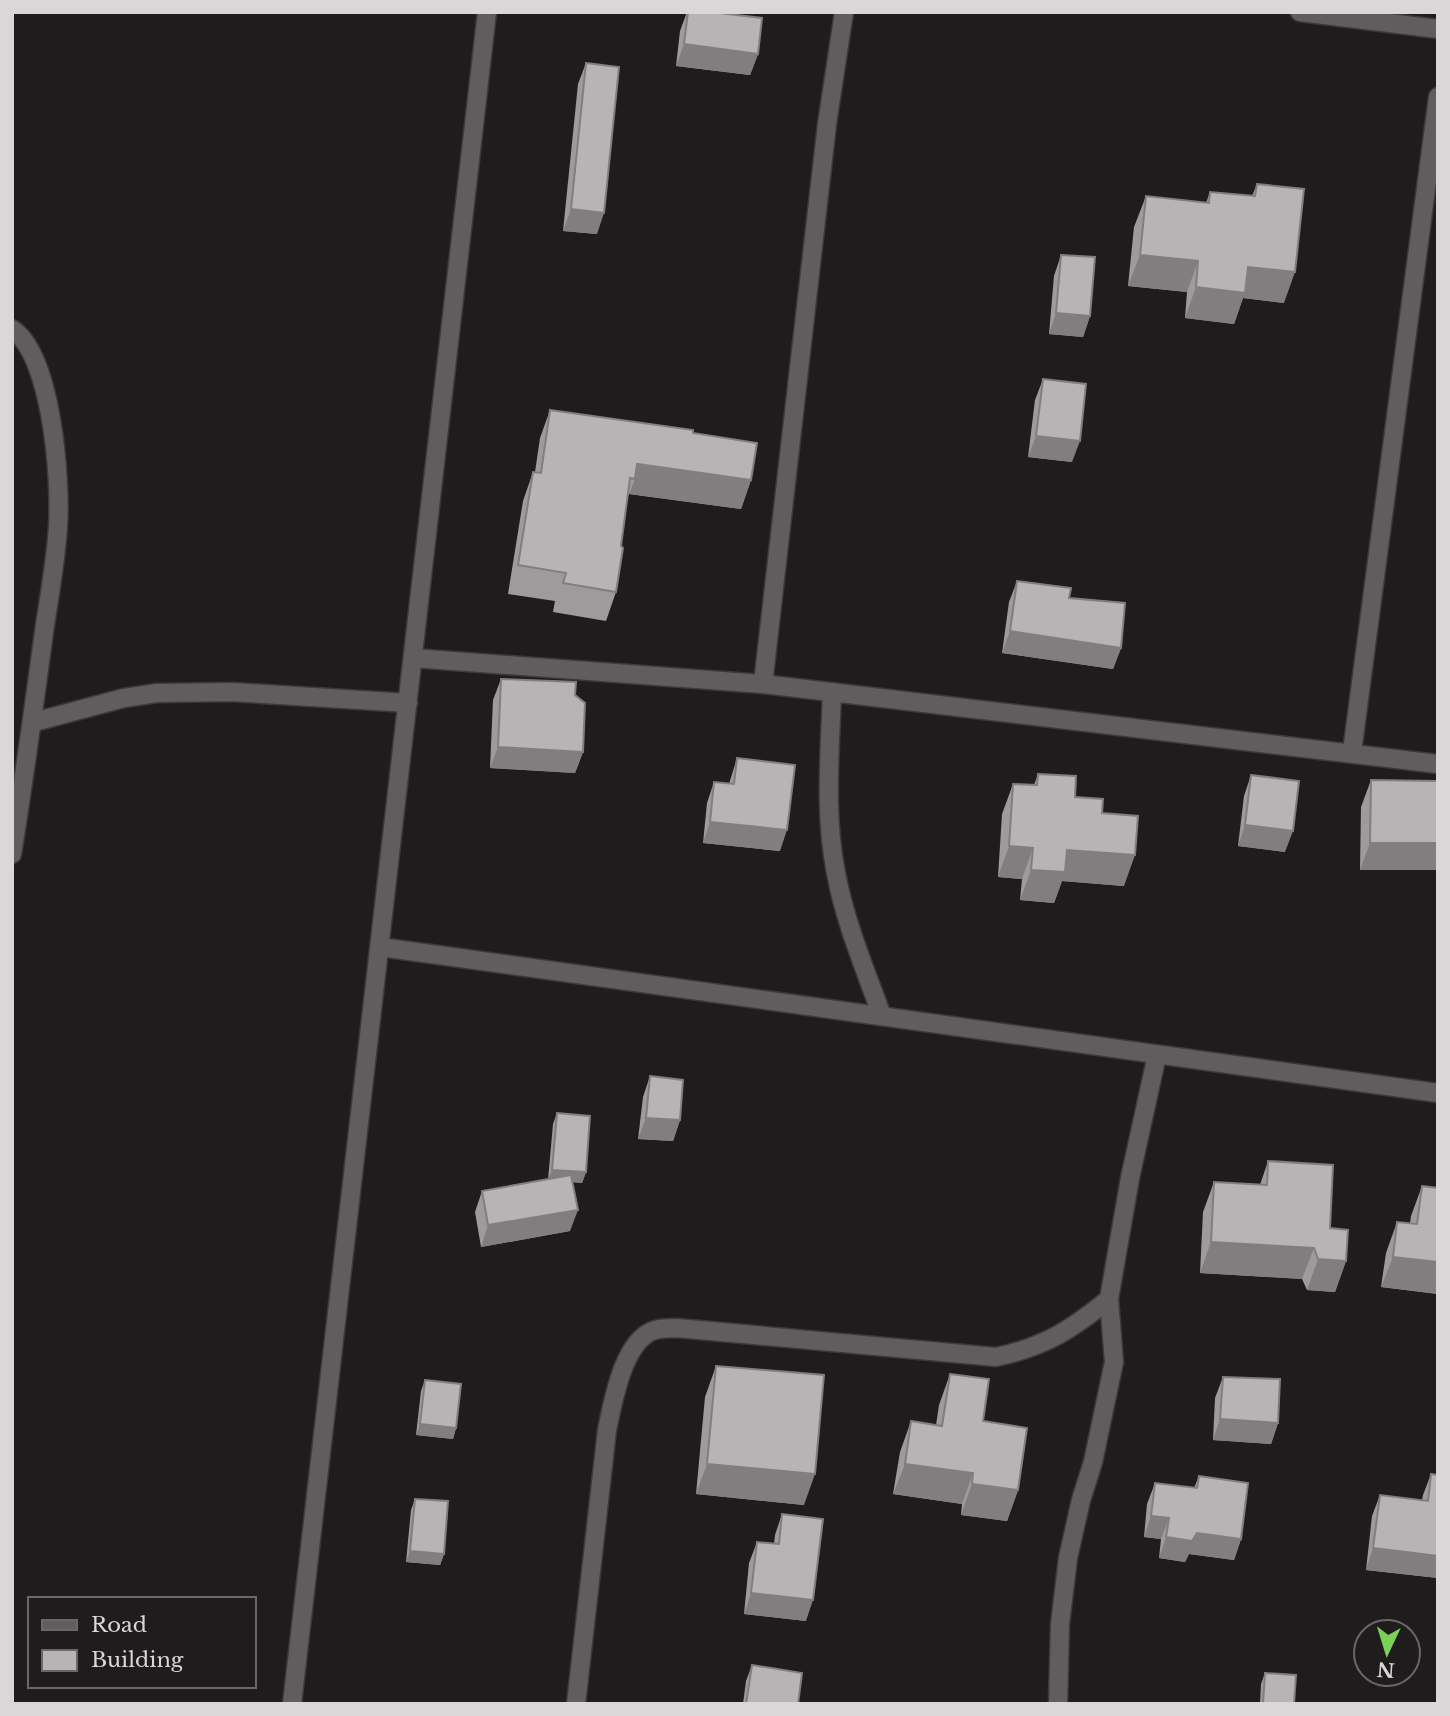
<svg xmlns="http://www.w3.org/2000/svg" width="1450" height="1716" font-family="'Libre Baskerville',serif">
<rect width="100%" height="100%" fill="#201c1e"/>
<g fill="none" stroke-linecap="round" stroke-linejoin="round">
<defs>
<g id="minor">
<polyline points="1300,12 1438,29"/>
<path d="M12 329C52 355 61 480 58 526 56 561 49 597 44 632 34 706 24 780 12 854"/>
<polyline points="413,658 763,684 1438,764"/>
<polyline points="763,684 827,124 844,12"/>
<path d="M832 692C830 752 824 814 836 873 845 922 865 969 882 1016"/>
<polyline points="34,722 124,698 157,693 232,692 408,703"/>
<polyline points="1352,752 1438,97"/>
<polyline points="380,947 1438,1093"/>
<polyline points="292,1704 487,12"/>
<path d="M576 1704 607 1430C613 1402 623 1340 655 1330 662 1328 670 1328 677 1328L996 1357C1044 1347 1071 1330 1109 1299"/>
<polyline points="1058,1704 1060,1624 1068,1558 1081,1500 1093,1462 1114,1362 1109,1299 1130,1178 1157,1055"/>
</g>
</defs>
<use href="#minor" stroke="#3b393a" stroke-width="21"/>
<use href="#minor" stroke="#615d5f" stroke-width="18"/>
</g>
<g fill="#9e9b9d">
<polygon points="687,12 711,12 758,54 750,75 676,66 680,31"/>
<polygon points="586,63 597,234 563,231 578,84"/>
<polygon points="1257,184 1284,303 1243,298 1234,324 1185,318 1187,292 1128,286 1134,227 1146,196 1206,203 1210,192 1252,196"/>
<polygon points="1061,255 1090,316 1083,337 1049,334 1054,276"/>
<polygon points="1043,379 1072,462 1028,457 1035,400"/>
<polygon points="550,410 693,433 751,480 741,509 629,494 627,499 621,546 616,592 606,621 553,612 555,601 508,594 523,501 533,472 535,472 540,438"/>
<polygon points="1017,581 1121,648 1113,669 1002,653 1009,602"/>
<polygon points="501,679 575,695 583,752 575,773 490,768 493,700"/>
<polygon points="737,758 780,851 703,843 707,803 714,782 729,784"/>
<polygon points="1038,774 1102,813 1124,886 1062,881 1054,903 1020,900 1022,879 998,877 1002,814 1013,784 1034,785"/>
<polygon points="1251,775 1285,852 1238,846 1244,796"/>
<polygon points="1371,780 1438,781 1438,870 1360,870 1361,807"/>
<polygon points="650,1076 680,1120 673,1141 638,1139 643,1097"/>
<polygon points="557,1113 586,1172 582,1183 573,1182 570,1231 481,1247 475,1212 482,1191 548,1180 553,1124"/>
<polygon points="1268,1161 1330,1228 1346,1261 1335,1292 1307,1290 1302,1279 1200,1273 1203,1212 1214,1182 1260,1185"/>
<polygon points="1422,1186 1438,1188 1438,1294 1381,1287 1386,1253 1397,1222 1410,1223 1411,1216"/>
<polygon points="716,1366 804,1505 696,1494 705,1397"/>
<polygon points="950,1374 983,1421 1018,1490 1007,1521 961,1515 962,1504 893,1494 900,1452 911,1421 936,1425 939,1405"/>
<polygon points="1223,1377 1278,1423 1271,1444 1213,1440 1215,1398"/>
<polygon points="425,1380 456,1428 453,1439 416,1435 421,1391"/>
<polygon points="1431,1474 1438,1475 1438,1578 1366,1570 1372,1516 1380,1495 1422,1500 1423,1495"/>
<polygon points="1199,1476 1241,1539 1234,1560 1189,1554 1185,1562 1159,1558 1161,1539 1144,1537 1147,1504 1155,1483 1194,1488"/>
<polygon points="415,1499 444,1554 440,1565 406,1562 411,1510"/>
<polygon points="782,1514 806,1621 744,1614 749,1563 757,1542 774,1544 775,1535"/>
<polygon points="752,1665 798,1704 743,1704 746,1681"/>
<polygon points="1265,1673 1294,1704 1260,1704 1261,1684"/>
</g>
<g fill="#817e7f">
<polygon points="684,44 758,54 750,75 676,66"/>
<polygon points="571,209 604,213 597,234 563,231"/>
<polygon points="1140,255 1198,261 1187,292 1128,286"/>
<polygon points="1248,267 1295,272 1284,303 1243,298 1234,324 1185,318 1196,287"/>
<polygon points="1056,313 1090,316 1083,337 1049,334"/>
<polygon points="1036,436 1080,441 1072,462 1028,457"/>
<polygon points="637,464 751,480 741,509 629,494 635,479"/>
<polygon points="1010,631 1121,648 1113,669 1002,653"/>
<polygon points="498,747 583,752 575,773 490,768"/>
<polygon points="710,822 787,830 780,851 703,843"/>
<polygon points="1245,825 1293,831 1285,852 1238,846"/>
<polygon points="1370,843 1438,843 1438,870 1360,870"/>
<polygon points="1009,846 1033,848 1022,879 998,877"/>
<polygon points="1067,850 1135,855 1124,886 1062,881 1054,903 1020,900 1031,870"/>
<polygon points="646,1118 680,1120 673,1141 638,1139"/>
<polygon points="552,1170 586,1172 582,1183 548,1180"/>
<polygon points="578,1210 570,1231 481,1247 488,1225"/>
<polygon points="1211,1242 1314,1248 1302,1279 1200,1273"/>
<polygon points="1393,1257 1438,1262 1438,1294 1381,1287"/>
<polygon points="1318,1259 1346,1261 1335,1292 1307,1290"/>
<polygon points="1220,1419 1278,1423 1271,1444 1213,1440"/>
<polygon points="420,1424 456,1428 453,1439 416,1435"/>
<polygon points="707,1464 815,1474 804,1505 696,1494"/>
<polygon points="905,1464 973,1473 962,1504 893,1494"/>
<polygon points="972,1484 1018,1490 1007,1521 961,1515"/>
<polygon points="1151,1516 1169,1518 1161,1539 1144,1537"/>
<polygon points="1197,1533 1241,1539 1234,1560 1189,1554 1185,1562 1159,1558 1166,1537"/>
<polygon points="1373,1548 1438,1556 1438,1578 1366,1570"/>
<polygon points="410,1551 444,1554 440,1565 406,1562"/>
<polygon points="751,1593 813,1600 806,1621 744,1614"/>
</g>
<g fill="#b8b4b6" stroke="#817e7f" stroke-width="2">
<polygon points="688,12 711,12 762,18 758,54 684,44"/>
<polygon points="586,63 619,67 604,213 571,209"/>
<polygon points="1257,184 1304,189 1295,272 1248,267 1245,293 1196,287 1198,261 1140,255 1146,196 1209,203 1210,192 1255,196"/>
<polygon points="1061,255 1095,257 1090,316 1056,313"/>
<polygon points="1043,379 1086,384 1080,441 1036,436"/>
<polygon points="550,410 693,430 693,433 757,443 751,480 637,464 635,479 630,478 621,546 623,548 616,592 563,583 566,573 518,565 533,472 541,473"/>
<polygon points="1017,581 1071,588 1069,598 1125,603 1121,648 1010,631"/>
<polygon points="501,679 576,682 575,695 585,703 583,752 498,747"/>
<polygon points="737,758 795,765 787,830 710,822 714,782 734,784"/>
<polygon points="1038,774 1076,776 1075,797 1103,799 1102,813 1138,816 1135,855 1067,850 1065,872 1031,870 1033,848 1009,846 1013,784 1037,785"/>
<polygon points="1251,775 1299,781 1293,831 1245,825"/>
<polygon points="1371,780 1438,781 1438,843 1370,843"/>
<polygon points="650,1076 683,1080 680,1120 646,1118"/>
<polygon points="557,1113 590,1116 586,1172 552,1170"/>
<polygon points="1268,1161 1333,1165 1330,1228 1348,1230 1346,1261 1318,1259 1314,1248 1211,1242 1214,1182 1267,1185"/>
<polygon points="571,1175 578,1210 488,1225 482,1191"/>
<polygon points="1422,1186 1438,1188 1438,1262 1393,1257 1397,1222 1417,1224"/>
<polygon points="716,1366 824,1375 815,1474 707,1464"/>
<polygon points="950,1374 989,1379 983,1421 1027,1428 1018,1490 972,1484 973,1473 905,1464 911,1421 942,1426"/>
<polygon points="1223,1377 1280,1379 1278,1423 1220,1419"/>
<polygon points="425,1380 461,1384 456,1428 420,1424"/>
<polygon points="1431,1474 1438,1475 1438,1556 1373,1548 1380,1495 1428,1501"/>
<polygon points="1199,1476 1248,1483 1241,1539 1197,1533 1192,1541 1166,1537 1169,1518 1151,1516 1155,1483 1197,1488"/>
<polygon points="415,1499 448,1501 444,1554 410,1551"/>
<polygon points="782,1514 823,1519 813,1600 751,1593 757,1542 779,1544"/>
<polygon points="752,1665 802,1673 798,1704 746,1704"/>
<polygon points="1265,1673 1296,1675 1294,1704 1263,1704"/>
</g>
<rect width="1450" height="1716" fill="none" stroke="#dad7d8" stroke-width="28"/>
<rect x="28" y="1597" width="228" height="91" fill="#201c1e" stroke="#6a6768" stroke-width="2"/>
<rect x="42" y="1620" width="35" height="10" fill="#615d5f" stroke="#6a6768" stroke-width="2"/>
<text x="91" y="1632" font-size="21" fill="#dad7d8">Road</text>
<rect x="42" y="1650" width="35" height="21" fill="#b8b4b6" stroke="#6a6768" stroke-width="2"/>
<text x="91" y="1667" font-size="21" fill="#dad7d8">Building</text>
<g transform="translate(1387 1653) rotate(184)"><circle r="33" fill="#201c1e" stroke="#6a6768" stroke-width="2"/>
<path d="M0-5L12 26L0 18L-12 26Z" fill="#7ad156"/>
<text y="-10" font-size="19" font-weight="bold" text-anchor="middle" fill="#dad7d8">N</text>
</g>
</svg>
